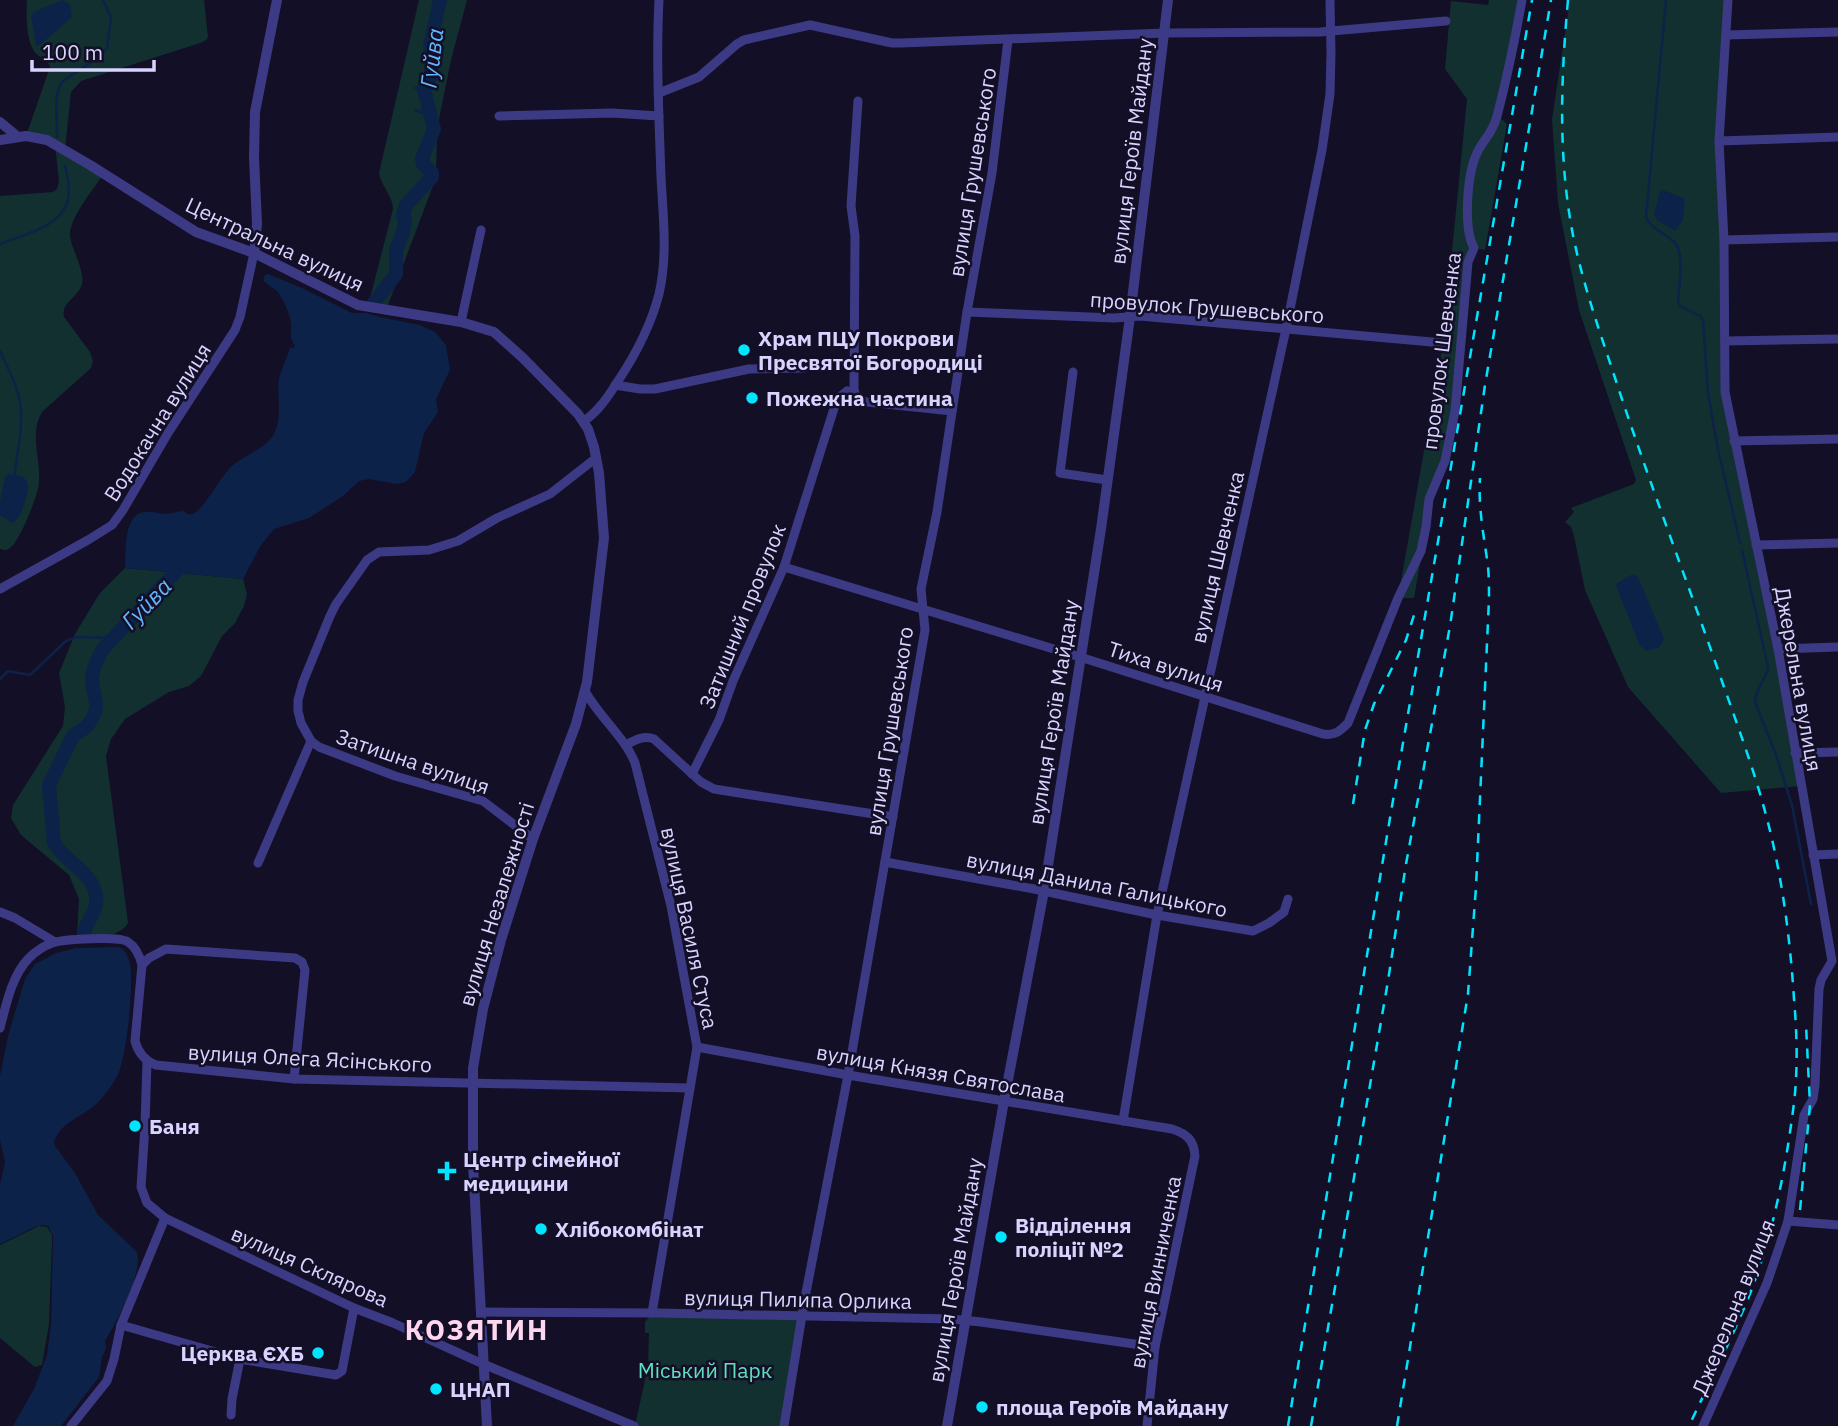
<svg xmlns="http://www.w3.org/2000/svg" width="1838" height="1426" font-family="'IBM Plex Sans',sans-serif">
<rect width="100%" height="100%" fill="#130f26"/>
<g fill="#12302f">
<path d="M27 0H204L208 37 206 40 200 43 81 81 71 92 65 150 104 173C94 189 69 218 70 236 72 250 85 271 82 284 78 298 61 302 64 317L90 352 93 361 91 368 42 412C29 434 41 459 39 483 39 493 19 543 10 548 6 551 5 550 0 549V196L53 192 57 189 59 181 55 144 26 136 50 67C47 58 39 59 34 51 26 39 26 14 27 0Z"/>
<path d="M419 0H467L451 60 437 129 436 178 388 305 369 302 393 209C393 196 381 186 379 173Z"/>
<polygon points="1489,0 1522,0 1497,115 1507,124 1485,250 1474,248 1455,411 1434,485 1414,598 1398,598 1443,343 1467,99 1445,69 1451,1 1488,5"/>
<polygon points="1570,0 1728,0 1719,141 1725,392 1801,786 1721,793 1628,687 1585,590 1574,536 1571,527 1565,522 1574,512 1571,508 1634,484 1636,480 1579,310 1558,203 1552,119"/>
<path d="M125 568 243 579 247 594 244 606 235 623 222 636 201 676 189 686 169 692 125 719 111 739 106 756 128 923C118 939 95 936 78 936L77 935 79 899 69 875 21 835 11 818 13 805 63 726 65 707 59 673 75 634 100 593Z"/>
<polygon points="39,1226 47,1227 52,1235 52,1242 49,1324 42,1365 35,1367 0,1338 0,1245"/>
<polygon points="652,1313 802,1316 784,1426 635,1426 648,1366 649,1333 645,1333 645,1322"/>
</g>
<g fill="#0c2248">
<polygon points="63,0 70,5 72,17 40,45 36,46 31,15 36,11"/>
<polygon points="1663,190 1683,198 1685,201 1683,220 1675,231 1657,220 1654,214 1660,192"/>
<path d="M268 274 302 288 352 313H366L380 317 420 325 435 332 446 345 450 370 436 399 438 412 424 433 415 472 406 482 397 484 369 479 359 481 343 496 309 518 274 529 261 545 243 579 125 568C126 552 123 513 145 512 152 511 159 514 166 514 171 514 177 511 182 511 188 512 185 515 192 514 203 511 220 478 229 469 241 456 262 451 272 437 284 420 276 397 279 379 281 369 287 358 290 348H294L295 346C288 333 292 336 291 324 290 314 283 298 277 291 272 287 267 285 263 280L265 275Z"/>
<path d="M8 474C31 475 31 485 24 504 21 512 20 519 12 523L0 515V502L5 477Z"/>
<polygon points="1631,575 1635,575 1638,577 1664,639 1660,647 1647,651 1640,646 1616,586 1617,583"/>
<path d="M119 947C126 950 128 956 130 964 134 984 127 1052 119 1072 115 1081 108 1091 101 1099 86 1117 62 1119 54 1142L55 1146 75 1173 98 1215 137 1252C143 1274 117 1321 105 1341L106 1348 102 1357 99 1377 61 1426H13L34 1389 47 1355 51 1325 53 1236 48 1226 43 1225 35 1227 0 1244V1184L5 1163 0 1140V1076L8 1036 25 979 35 964 56 953 76 948Z"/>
</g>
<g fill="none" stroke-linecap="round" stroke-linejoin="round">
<g stroke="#0c2248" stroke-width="2.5">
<path d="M1666 0 1646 217C1652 231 1667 233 1676 244 1684 255 1679 288 1678 302L1680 306 1700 316 1703 320 1708 392 1717 445 1740 543"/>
<polyline points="415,88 424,86"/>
<polyline points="415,110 423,113 427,110"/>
<path d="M57 137C58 119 52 95 63 81L99 57 107 48 111 18 103 0"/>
<path d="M0 244C22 235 63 227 68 199 71 189 67 176 65 166"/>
<path d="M0 351C7 367 17 384 20 402 24 427 17 453 14 478"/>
<path d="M1742 550 1768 667C1766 680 1755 689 1755 702L1776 755 1792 805 1811 904"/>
<polyline points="0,679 8,671 30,675 66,641 76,637 112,638"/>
</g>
<g stroke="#0c2248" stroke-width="14">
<polyline points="374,303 396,274 396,249 402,236 405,221 403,215 406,205 432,177 432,173 423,164 422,159 434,129 424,90 431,76 432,61 430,46 440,0"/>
<path d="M84 934C86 920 95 916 96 904 100 876 66 863 54 843L49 785 73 736C77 732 83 730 87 726 105 703 91 699 92 677 93 667 98 659 102 650L187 560"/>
</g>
<g stroke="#3d3a85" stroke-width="9">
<polyline points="1726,35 1838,32"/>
<polyline points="659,93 699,77 737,44 744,40 810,25 892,43 901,43 1165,33 1320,32 1446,21"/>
<polyline points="499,116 612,113 659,116"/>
<polyline points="1719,141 1838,137"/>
<polyline points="1724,240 1838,237"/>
<polyline points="967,312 1114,318 1140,316 1443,343"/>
<polyline points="461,322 481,230"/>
<polyline points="1726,341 1838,339"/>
<polyline points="1073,372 1060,473 1107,480"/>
<polyline points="615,385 640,389 655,389 749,369 805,368"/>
<polyline points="856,398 854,389 855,236 851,206 858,101"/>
<path d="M584 421C599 411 609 395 618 381 636 354 651 325 659 294 668 255 663 216 661 177 659 118 656 59 659 0"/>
<polyline points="1734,441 1838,439"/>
<polyline points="1756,545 1838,543"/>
<path d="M784 567 1080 657 1323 734C1335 736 1340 731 1348 723L1398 598 1421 551 1426 527 1429 499 1445 461 1455 411 1468 262 1474 248C1463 228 1467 174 1477 153 1484 138 1492 135 1497 116 1507 78 1515 39 1522 0"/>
<polyline points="0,589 88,540 112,525 123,510 168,433 235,330 240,317 254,253"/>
<polyline points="1778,649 1838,647"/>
<path d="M585 691C599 717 624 736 635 763L671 906 697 1047 652 1313"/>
<path d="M626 745C635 740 644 735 654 739L701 782 714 789 893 817"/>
<polyline points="1795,753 1838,752"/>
<polyline points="692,774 719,720 733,681 784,567 837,399 847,391 860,401 867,402 952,411"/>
<polyline points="533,839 483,801 395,776 319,747 311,741 301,723 298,711 298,700 303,682 330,616 336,604 367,560 379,552 429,550 458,541 497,518 550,494 596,458"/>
<polyline points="1813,855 1838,854"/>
<polyline points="885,862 1034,889 1157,915 1253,931 1269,923 1284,912 1288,899"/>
<polyline points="258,863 311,741"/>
<polyline points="0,912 15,918 55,942"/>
<polyline points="142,965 149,958 166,949 295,958 302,962 305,970 294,1079"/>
<path d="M0 1028C6 1005 12 975 29 958 36 951 44 946 52 943 63 939 120 936 128 942 136 947 140 957 142 965L135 1041C138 1052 145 1061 156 1065L294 1079 690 1088"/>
<path d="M697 1047 848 1075 1172 1129C1187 1134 1194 1140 1195 1156L1155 1347 1147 1426"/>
<polyline points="147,1061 145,1126 141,1187 147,1203 165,1218 354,1308 393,1323 483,1364 634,1426"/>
<polyline points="1123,1121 1157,915 1286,329 1322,150 1330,94 1331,53 1330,0"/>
<polyline points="1788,1221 1838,1225"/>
<polyline points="481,1312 659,1313 952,1319 981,1322 1155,1347"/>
<polyline points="121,1325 240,1359 336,1375 342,1371 354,1308"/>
<polyline points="231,1415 232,1399 240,1359"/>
<polyline points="71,1426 107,1381 114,1359 121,1325 165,1218"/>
<polyline points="784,1426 804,1303 848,1075 925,630 921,589 937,512 967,312 992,173 1008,40"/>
<polyline points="1703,1426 1767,1283 1788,1221 1804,1115 1813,1099 1815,1085 1819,989 1821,980 1832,961 1778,649 1725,392 1724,240 1719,141 1728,0"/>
</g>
<g stroke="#3d3a85" stroke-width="10">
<polyline points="0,122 18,137"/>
<polyline points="0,140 26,136 47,140 90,165 196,232 254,253 358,305 461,322 494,332 523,358 578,414 588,429 594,447 599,473 604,538 587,682 576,724 533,839 501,940 483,1009 473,1068 473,1164 487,1426"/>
<polyline points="254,253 257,224 254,157 255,112 277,0"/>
<polyline points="947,1426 1004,1101 1044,891 1101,529 1130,317 1168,0"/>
</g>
<g stroke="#00e5ff" stroke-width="2.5" stroke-dasharray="10 9" stroke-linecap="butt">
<path d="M1568 0C1561 77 1558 154 1572 230 1582 283 1601 335 1618 387 1649 481 1684 573 1717 667 1734 716 1753 766 1766 815 1782 875 1790 937 1794 999 1797 1033 1798 1068 1794 1103 1786 1166 1774 1231 1751 1291 1733 1337 1710 1381 1689 1426"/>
<polyline points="1353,804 1365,730 1374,704 1406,640 1414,615"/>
<polyline points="1800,1210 1810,1105 1806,1025"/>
<polyline points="1288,1426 1391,812 1532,0"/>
<polyline points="1311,1426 1388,981 1406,864 1450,626 1485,385 1551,0"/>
<path d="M1397 1426 1468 994 1476 887 1489 599C1489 588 1489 577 1488 566 1484 537 1478 507 1480 478"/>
</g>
</g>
<g fill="#00e5ff" stroke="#130f26" stroke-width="2.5">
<circle cx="744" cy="350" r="7"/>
<circle cx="752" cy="398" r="7"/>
<circle cx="135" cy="1126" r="7"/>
<path d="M443.5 1160.5h7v7h7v7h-7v7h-7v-7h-7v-7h7z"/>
<circle cx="541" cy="1229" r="7"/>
<circle cx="1001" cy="1237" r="7"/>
<circle cx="318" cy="1353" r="7"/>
<circle cx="436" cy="1389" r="7"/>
<circle cx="982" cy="1407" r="7"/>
</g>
<g text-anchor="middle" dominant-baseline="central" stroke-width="5" stroke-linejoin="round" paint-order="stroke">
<g font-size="21" fill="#d9d4ff" stroke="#130f26">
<text transform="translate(1131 151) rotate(-83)">вулиця Героїв Майдану</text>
<text transform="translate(972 172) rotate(-81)">вулиця Грушевського</text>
<text transform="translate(275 244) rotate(25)">Центральна вулиця</text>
<text transform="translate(1207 307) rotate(4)">провулок Грушевського</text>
<text transform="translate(1441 351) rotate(-83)">провулок Шевченка</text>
<text transform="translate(157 422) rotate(-58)">Водокачна вулиця</text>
<text transform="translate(1217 557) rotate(-77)">вулиця Шевченка</text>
<text transform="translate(742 616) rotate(-68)">Затишний провулок</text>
<text transform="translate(1166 666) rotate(18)">Тиха вулиця</text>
<text transform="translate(1799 679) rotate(80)">Джерельна вулиця</text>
<text transform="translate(1053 712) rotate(-81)">вулиця Героїв Майдану</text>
<text transform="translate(889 731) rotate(-81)">вулиця Грушевського</text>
<text transform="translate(413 761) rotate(19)">Затишна вулиця</text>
<text transform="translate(1097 884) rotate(11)">вулиця Данила Галицького</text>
<text transform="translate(496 904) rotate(-73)">вулиця Незалежності</text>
<text transform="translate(690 928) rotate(78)">вулиця Василя Стуса</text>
<text transform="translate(310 1058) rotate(3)">вулиця Олега Ясінського</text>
<text transform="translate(941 1073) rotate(10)">вулиця Князя Святослава</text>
<text transform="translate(310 1266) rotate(24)">вулиця Склярова</text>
<text transform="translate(955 1270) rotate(-80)">вулиця Героїв Майдану</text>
<text transform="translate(1155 1272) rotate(-79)">вулиця Винниченка</text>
<text transform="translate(798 1299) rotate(1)">вулиця Пилипа Орлика</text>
<text transform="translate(1733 1307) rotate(-68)">Джерельна вулиця</text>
</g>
<g font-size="21" font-weight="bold" fill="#d9d4ff" stroke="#130f26" text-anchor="start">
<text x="758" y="338">Храм ПЦУ Покрови<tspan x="758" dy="24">Пресвятої Богородиці</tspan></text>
<text x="766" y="398">Пожежна частина</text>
<text x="149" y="1126">Баня</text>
<text x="463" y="1159">Центр сімейної<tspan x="463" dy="24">медицини</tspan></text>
<text x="1015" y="1225">Відділення<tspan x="1015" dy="24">поліції №2</tspan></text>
<text x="555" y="1229">Хлібокомбінат</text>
<text x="304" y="1353" text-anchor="end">Церква ЄХБ</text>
<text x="450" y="1389">ЦНАП</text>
<text x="996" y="1407">площа Героїв Майдану</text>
</g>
<g font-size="21" fill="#5fe0c0" stroke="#130f26">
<text x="705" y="1370">Міський Парк</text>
</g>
<g font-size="23" font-style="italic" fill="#62b6ff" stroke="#130f26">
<text transform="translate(431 58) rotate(-83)">Гуйва</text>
<text transform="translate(146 603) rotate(-46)">Гуйва</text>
</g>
<g font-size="28" font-weight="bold" letter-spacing="2" fill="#ffd6f0" stroke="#130f26">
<text x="477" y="1329">КОЗЯТИН</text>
</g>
</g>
<path d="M32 60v10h122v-10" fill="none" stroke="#d9d4ff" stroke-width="3.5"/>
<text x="42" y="60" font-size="21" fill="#d9d4ff" stroke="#130f26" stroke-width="5" paint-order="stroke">100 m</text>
</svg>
